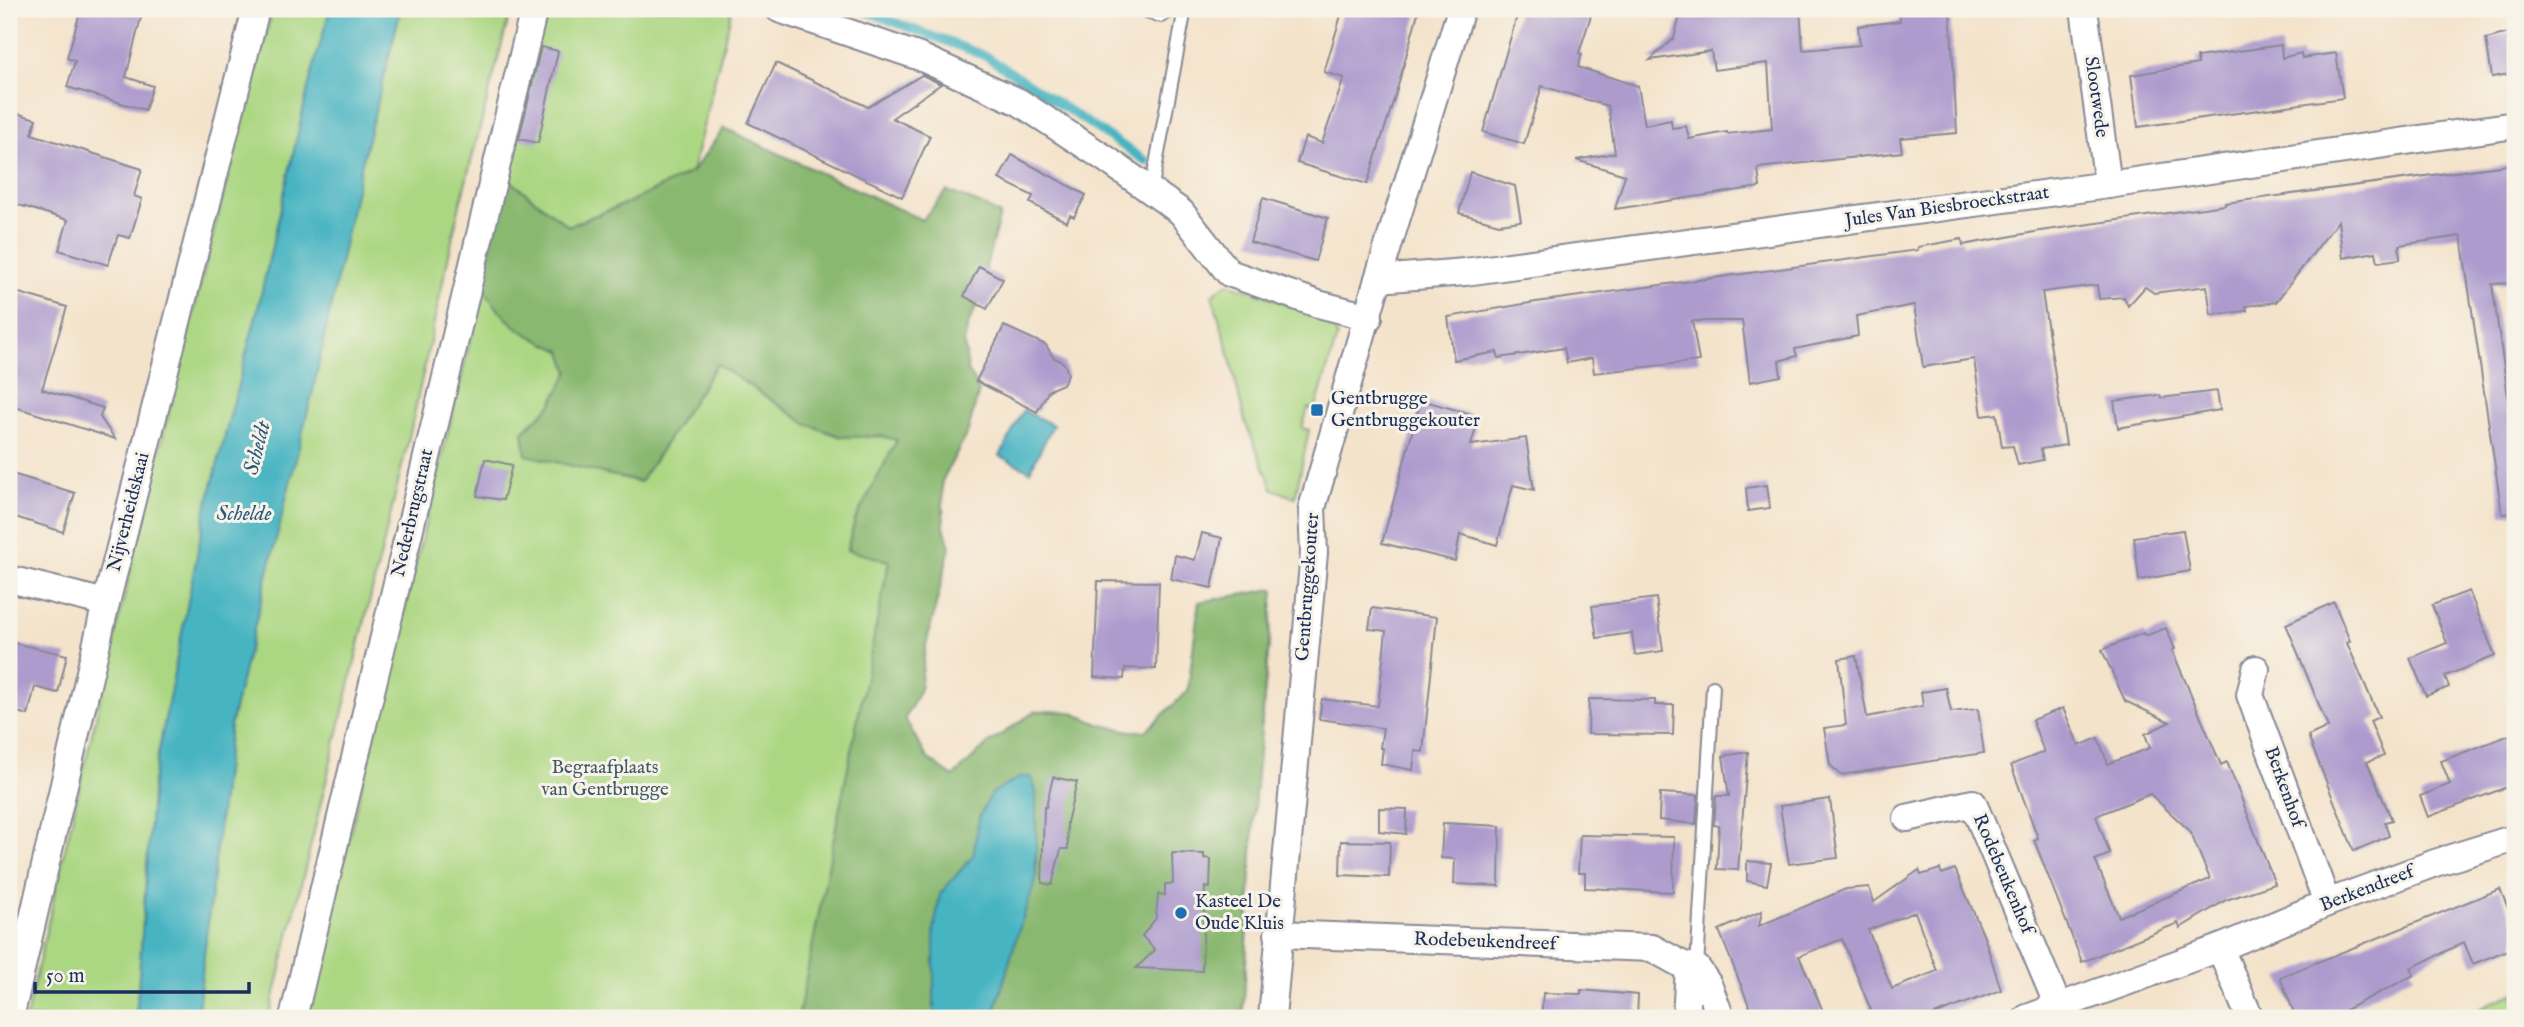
<svg xmlns="http://www.w3.org/2000/svg" width="2524" height="1027" font-family="'IM FELL English',serif">
<rect width="100%" height="100%" fill="#f7f3e8"/>
<filter id="ink" filterUnits="userSpaceOnUse"><feTurbulence type="fractalNoise" baseFrequency=".0143" numOctaves="2"/><feDisplacementMap in="SourceGraphic" scale="14" xChannelSelector="R" yChannelSelector="G"/><feConvolveMatrix kernelMatrix="1 2 1 2 8 2 1 2 1" color-interpolation-filters="sRGB"/></filter>
<filter id="wash" filterUnits="userSpaceOnUse"><feTurbulence type="fractalNoise" baseFrequency=".00686" numOctaves="4" result="noise"/><feDisplacementMap in="SourceGraphic" scale="28" xChannelSelector="R" yChannelSelector="G"/><feGaussianBlur stdDeviation="1.57" result="paint"/><feColorMatrix in="noise" values="0 0 0 0 0 0 0 0 0 0 0 0 0 0 0 0 0 1.4 0 .05"/><feComposite in="paint" operator="in"/></filter>
<g filter="url(#wash)">
<rect width="100%" height="100%" fill="#f4e3cb"/>
<g fill="#acd782" stroke="#648370" stroke-width="2">
<path d="M273 9H330L310 80 258 308 206 509 153 781 136 1018H26C104 681 181 343 273 9Z"/>
<polygon points="401,9 511,9 459,208 410,433 269,1018 197,1018 230,726 361,166"/>
<polygon points="545,9 732,9 692,172 630,202 568,226 503,175"/>
<polygon points="1228,283 1327,318 1334,326 1337,337 1315,410 1308,408 1302,428 1309,430 1295,498 1273,489 1245,422 1227,345 1212,295"/>
<path d="M483 288C505 324 525 335 562 351L569 373 551 405 523 432 640 482 717 364 807 424 842 437 880 436 898 440 855 520 847 550 890 560 860 713 905 719 927 758 953 777 989 743 1036 711 1070 712 1101 725 1130 731H1146L1188 691 1199 602 1274 589 1255 794 1243 1018H305Z"/>
<polygon points="2515,992 2515,1018 2461,1018"/>
</g>
<path fill="#89b870" stroke="#527467" stroke-width="2" d="M724 128 922 220 947 191 980 204 1000 215 986 266V286L969 322 964 341 968 370 979 391 968 431 942 481 944 527 950 547 925 650 920 689 905 719 927 758 953 777 989 743 1036 711 1070 712 1101 725 1130 731H1146L1188 691 1199 602 1274 589 1255 794 1243 1018H798L889 561 847 550 855 520 897 440 880 436 842 437 807 424 717 364 640 482 526 455 523 432 551 405 569 372 562 351C525 335 505 324 483 288L503 175 568 226 630 202 692 172Z"/>
<g fill="#46b4c2" stroke="#307290" stroke-width="2">
<polygon points="330,9 401,9 361,166 314,386 230,726 197,1018 136,1018 153,781 206,509 258,308 310,80"/>
<polygon points="1023,410 1053,425 1030,471 1000,456"/>
<polygon points="1020,777 1031,777 1036,792 1036,879 1017,936 993,1018 934,1018 934,930 940,894 973,856 979,817 992,793"/>
</g>
<g fill="none" stroke-linecap="round" stroke-linejoin="round">
<polyline stroke="#46b4c2" stroke-width="9" points="859,9 986,56 1146,161"/>
</g>
<g id="blocks">
<g fill="#ad9bce" fill-rule="evenodd">
<polygon points="81,9 143,9 126,77 153,86 145,110 67,87 75,61 67,58"/>
<polygon points="1343,9 1419,9 1396,93 1367,184 1297,163 1305,137 1322,143 1344,78 1324,72"/>
<polygon points="1519,9 1593,9 1579,53 1582,54 1578,67 1638,86 1645,125 1671,120 1672,128 1686,126 1689,139 1727,132 1727,134 1772,129 1768,63 1714,70 1711,51 1650,60 1674,38 1682,9 1800,9 1803,50 1860,45 1858,26 1900,21 1899,9 1950,9 1957,133 1900,138 1902,152 1758,168 1760,187 1615,209 1625,175 1576,160 1615,153 1608,106 1542,86 1524,144 1483,132"/>
<polygon points="2515,31 2515,73 2492,77 2486,39"/>
<polygon points="2281,45 2282,58 2301,53 2302,58 2336,53 2343,98 2138,127 2131,75 2198,64 2197,57"/>
<polygon points="541,47 558,51 538,143 519,139"/>
<polygon points="776,63 868,107 922,75 941,84 892,118 930,136 902,197 748,123"/>
<polygon points="9,111 36,119 32,134 142,169 134,196 142,199 130,238 118,235 108,265 59,250 68,220 9,202"/>
<polygon points="1012,155 1086,195 1074,217 1070,215 1067,222 1030,203 1033,196 999,179"/>
<polygon points="2515,164 2515,283 2492,284 2515,446 2515,513 2502,514 2461,236 2399,245 2400,259 2378,262 2376,252 2343,258 2338,221 2276,302 2246,306 2247,311 2211,315 2207,286 2154,293 2145,287 2128,306 2124,297 2099,299 2097,285 2042,292 2066,445 2041,449 2043,460 2018,465 2013,446 2002,447 1997,414 1982,416 1974,359 1923,367 1914,305 1856,316 1858,336 1795,349 1797,356 1779,361 1781,376 1750,382 1742,321 1692,321 1699,361 1594,373 1592,358 1567,363 1564,348 1499,358 1497,352 1454,360 1448,317 1536,302 1918,250 1918,247 1962,239 1963,245 2040,231 2225,205 2225,203"/>
<polygon points="1470,172 1515,186 1521,221 1499,224 1459,213"/>
<polygon points="1263,198 1328,218 1315,261 1250,242"/>
<polygon points="979,266 1003,279 987,309 964,296"/>
<polygon points="9,290 67,307 42,389 103,408 100,417 115,439 9,405 9,360 18,332 14,330 17,317 9,314"/>
<polygon points="1004,326 1046,345 1053,357 1064,363 1068,374 1063,384 1049,390 1037,412 976,381"/>
<polygon points="2217,391 2220,410 2118,428 2114,401 2160,395 2161,398"/>
<polygon points="1421,400 1471,414 1469,426 1476,428 1471,445 1526,438 1534,490 1513,485 1497,545 1460,534 1455,561 1382,543"/>
<polygon points="485,459 512,465 503,500 477,496"/>
<polygon points="9,473 75,493 63,532 9,515"/>
<polygon points="1767,485 1770,508 1748,511 1746,488"/>
<polygon points="2183,530 2190,571 2139,580 2134,537"/>
<polygon points="1202,533 1222,538 1212,588 1171,579 1175,555 1195,560"/>
<polygon points="1098,581 1159,582 1156,669 1125,668 1124,679 1094,677"/>
<polygon points="2469,591 2495,656 2445,676 2449,687 2426,696 2410,658 2447,643 2432,605"/>
<polygon points="1656,598 1663,651 1635,655 1632,633 1597,638 1592,606"/>
<polygon points="2334,602 2350,641 2347,643 2379,717 2370,721 2384,756 2367,762 2392,820 2385,822 2389,836 2354,851 2308,736 2328,727 2286,624"/>
<polygon points="1372,608 1437,617 1423,752 1415,751 1413,770 1381,764 1383,748 1380,748 1383,728 1319,719 1322,699 1378,706 1386,631 1369,629"/>
<path d="M2166 628 2175 649 2172 650 2221 765 2227 762 2275 884 2226 900 2180 928 2178 923 2082 962 2034 840 2038 838 2011 765 2044 752 2032 720 2063 708 2079 746 2098 738 2108 764 2150 748 2145 734 2170 722 2125 701 2102 650 2143 633 2145 636ZM2150 794 2190 831 2210 879 2119 917 2095 860 2110 854 2096 816Z"/>
<polygon points="9,642 67,655 58,693 35,687 28,715 9,710"/>
<polygon points="1856,656 1867,717 1923,706 1921,692 1946,688 1951,712 1978,709 1984,753 1841,775 1830,765 1824,728 1846,725 1839,659"/>
<polygon points="1589,699 1655,700 1655,705 1674,705 1673,735 1588,734"/>
<polygon points="2515,733 2515,784 2428,817 2420,796 2450,784 2441,761"/>
<polygon points="1748,752 1738,870 1717,869 1719,826 1714,825 1716,796 1729,796 1723,756"/>
<polygon points="1053,777 1077,782 1067,822 1068,849 1061,849 1052,885 1042,883 1044,807 1046,807"/>
<polygon points="1660,793 1698,795 1696,824 1659,820"/>
<polygon points="1830,799 1838,858 1789,864 1780,806"/>
<polygon points="1379,808 1407,809 1406,834 1379,831"/>
<polygon points="1443,823 1500,826 1499,886 1454,884 1455,859 1441,858"/>
<polygon points="1580,835 1674,837 1673,892 1585,888 1585,873 1578,873"/>
<polygon points="1341,841 1390,842 1389,877 1340,875"/>
<polygon points="1172,853 1204,854 1204,858 1211,859 1210,888 1205,887 1202,971 1136,968 1155,950 1142,936 1156,918 1158,894 1165,895 1165,884 1173,884"/>
<polygon points="1747,861 1771,863 1767,885 1747,881"/>
<path d="M1940 869 1942 874 1955 869 1985 939 2001 990 1926 1018H1874L1842 939 1799 956 1826 1018H1754L1719 930 1762 911 1759 926 1846 889 1869 887 1874 902 1919 870 1921 875ZM1915 912 1937 971 1892 989 1868 930Z"/>
<polygon points="2500,889 2515,925 2515,947 2473,964 2464,942 2411,968 2414,975 2345,1010 2348,1018 2296,1018 2280,977"/>
<polygon points="1581,990 1638,995 1637,1018 1541,1018 1543,993 1581,994"/>
</g>
</g>
</g>
<g filter="url(#ink)">
<use href="#blocks" fill-opacity="0" stroke="#888994" stroke-width="2"/>
<g fill="none" stroke-linecap="round" stroke-linejoin="round">
<defs>
<g id="service">
<polyline points="1141,9 1161,16 1174,9"/>
<polyline points="1151,191 1185,9"/>
<polyline points="1697,968 1713,687"/>
</g>
<g id="minor">
<polyline points="779,9 920,57 1019,102 1106,159 1181,212 1229,273 1318,304 1369,317"/>
<polyline points="2084,9 2108,185"/>
<polyline points="1378,279 1465,272 2108,185 2515,125"/>
<polyline points="9,579 106,603"/>
<polyline points="2256,669 2250,695 2327,903"/>
<polyline points="1907,818 1973,803 2058,1006"/>
<polyline points="1278,934 1652,948 1681,964 1697,968 1708,984 1721,1018"/>
<polyline points="2220,948 2250,1018"/>
<polyline points="10,1018 106,603 256,9"/>
<polyline points="293,1018 534,9"/>
<polyline points="1272,1018 1314,553 1312,508 1378,279 1461,9"/>
<polyline points="1686,1018 1689,967"/>
<polyline points="2027,1018 2220,948 2327,903 2435,863 2515,838"/>
</g>
</defs>
<use href="#service" stroke="#888994" stroke-width="16"/>
<use href="#minor" stroke="#888994" stroke-width="30"/>
<use href="#service" stroke="#fff" stroke-width="12"/>
<use href="#minor" stroke="#fff" stroke-width="26"/>
</g>
</g>
<g fill="#1f6fb2" stroke="#f7f3e8" stroke-width="2.5">
<rect x="1310" y="403" width="14" height="14" rx="3.5"/>
<circle cx="1181" cy="913" r="7"/>
</g>
<g text-anchor="middle" dominant-baseline="central" stroke-width="6" stroke-linejoin="round" paint-order="stroke">
<g font-size="19" fill="#1b2f5e" stroke="#f7f3e8">
<text transform="translate(2096 97) rotate(82)">Slootwede</text>
<text transform="translate(1947 207) rotate(-8)">Jules Van Biesbroeckstraat</text>
<text transform="translate(129 512) rotate(-76)">Nijverheidskaai</text>
<text transform="translate(413 513) rotate(-77)">Nederbrugstraat</text>
<text transform="translate(1308 587) rotate(-86)">Gentbruggekouter</text>
<text transform="translate(2284 787) rotate(70)">Berkenhof</text>
<text transform="translate(2003 874) rotate(67)">Rodebeukenhof</text>
<text transform="translate(2367 889) rotate(-21)">Berkendreef</text>
<text transform="translate(1485 942) rotate(2)">Rodebeukendreef</text>
</g>
<g font-size="19" fill="#1b2f5e" stroke="#f7f3e8" text-anchor="start">
<text x="1331" y="399">Gentbrugge<tspan x="1331" dy="22">Gentbruggekouter</tspan></text>
<text x="1195" y="902">Kasteel De<tspan x="1195" dy="22">Oude Kluis</tspan></text>
</g>
<g font-size="19" fill="#3f5967" stroke="#f7f3e8">
<text x="605" y="768">Begraafplaats<tspan x="605" dy="22">van Gentbrugge</tspan></text>
</g>
<g font-size="21" font-style="italic" fill="#28577c" stroke="#f7f3e8">
<text transform="translate(258 448) rotate(-76)">Scheldt</text>
<text x="244" y="514">Schelde</text>
</g>
</g>
<rect width="2524" height="1027" fill="none" stroke="#f7f3e8" stroke-width="35"/>
<path d="M35 982v10h214v-10" fill="none" stroke="#1b2f5e" stroke-width="3.5"/>
<text x="46" y="982" font-size="21" fill="#1b2f5e" stroke="#f7f3e8" stroke-width="5" paint-order="stroke">50 m</text>
</svg>
